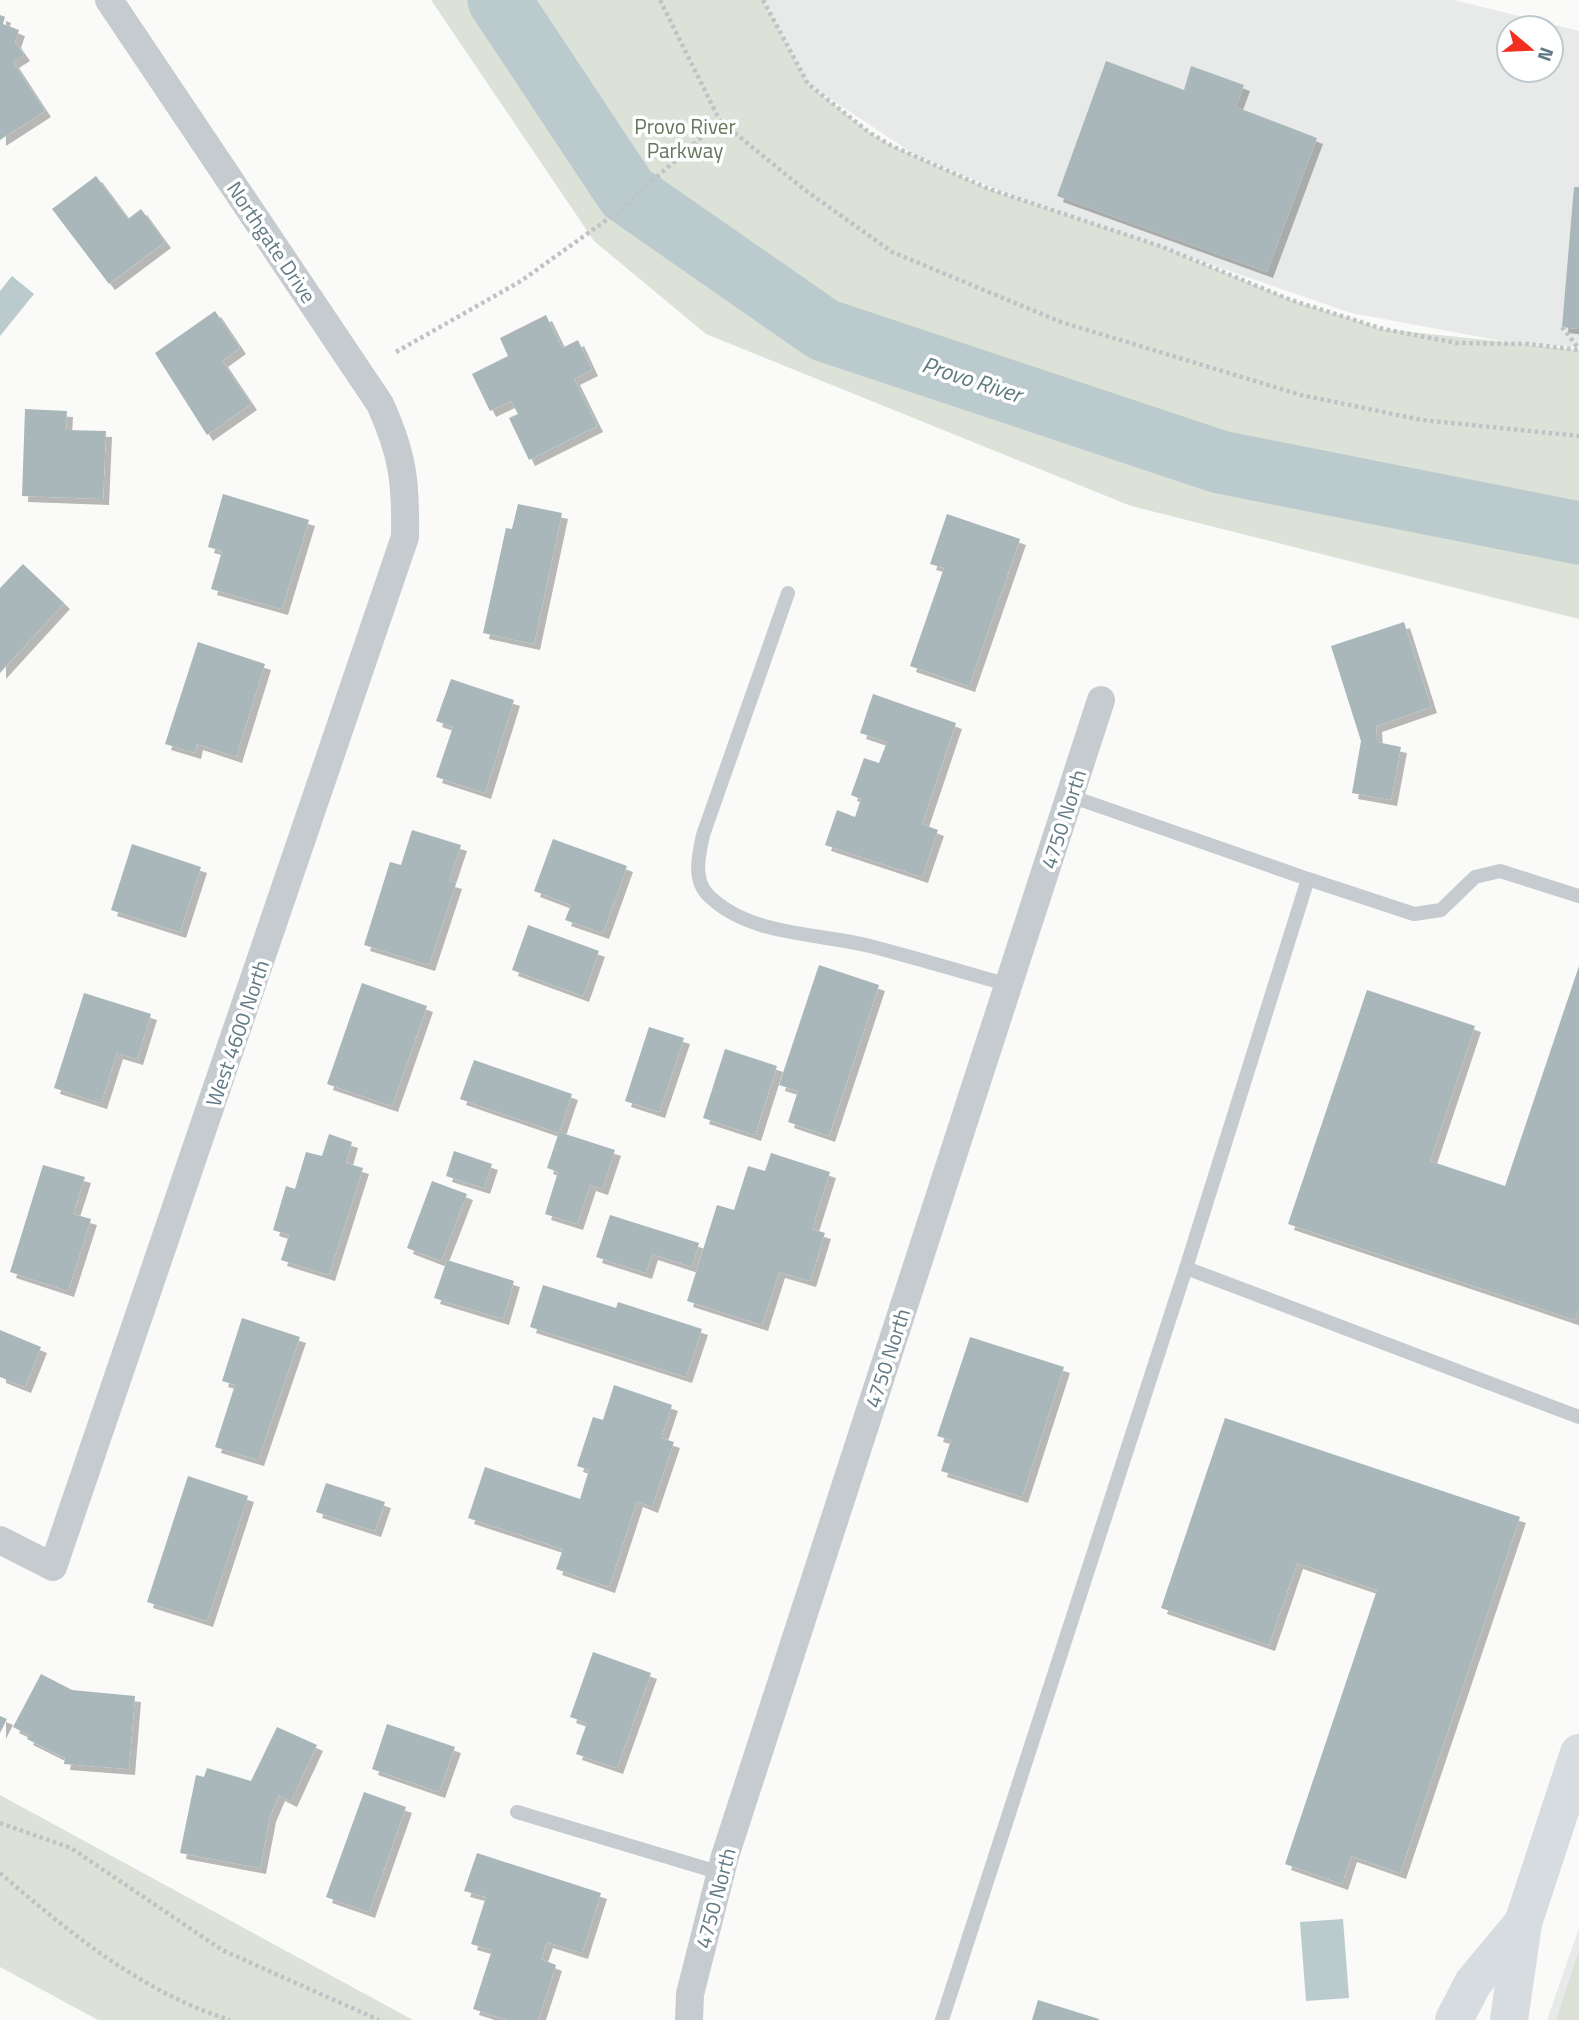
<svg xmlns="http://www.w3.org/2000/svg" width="1579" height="2020" font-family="'Titillium Web',sans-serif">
<defs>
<filter id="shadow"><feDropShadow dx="6" dy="6" stdDeviation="0" flood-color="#0004"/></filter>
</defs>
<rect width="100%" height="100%" fill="#fafaf8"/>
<g fill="#e8eae9" fill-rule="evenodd">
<path d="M763 0H1454L1579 31V347L1519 344 1351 313 1015 197 915 155 808 84ZM1509 28H1551V70H1509Z"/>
<polygon points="1579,1928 1579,2020 1547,2020"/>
</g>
<g fill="#dde2d8">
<polygon points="431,0 763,0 808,84 870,133 892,146 989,189 1160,246 1291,300 1383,329 1579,350 1579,619 1131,506 706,334 594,241"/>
<polygon points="0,1795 413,2020 98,2020 0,1967"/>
<polygon points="1579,1950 1579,2020 1556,2020"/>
</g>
<g fill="#bbcbcd">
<polygon points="12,276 34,294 0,336 0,291"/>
<polygon points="1343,1919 1349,1998 1306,2001 1300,1922"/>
</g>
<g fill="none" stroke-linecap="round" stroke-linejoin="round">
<polyline stroke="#bbcbcd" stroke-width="63" points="499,0 627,193 824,330 1220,462 1579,533"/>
</g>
<g fill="#a9b6ba" filter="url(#shadow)">
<polygon points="0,15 5,17 3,24 19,30 15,42 24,55 13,62 45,111 0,140"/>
<polygon points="1106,61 1184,90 1191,66 1244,85 1236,107 1317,138 1267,272 1057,196"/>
<polygon points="96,176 128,219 141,209 165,242 109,284 52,209"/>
<polygon points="1574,187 1579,187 1579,329 1562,327"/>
<polygon points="215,311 240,348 222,361 251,404 207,435 155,353"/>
<polygon points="546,315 562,348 578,340 592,370 574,379 597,426 529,460 509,418 518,414 511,401 490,411 472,374 508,356 500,338"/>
<polygon points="25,409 67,411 66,430 106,431 103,499 22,496"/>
<polygon points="223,494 309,520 282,609 211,589 222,551 208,547"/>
<polygon points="518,504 562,513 534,644 483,633 506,528 512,529"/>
<polygon points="947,514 1020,539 969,686 910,666 944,568 930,564"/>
<polygon points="23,564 64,603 0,673 0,588"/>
<polygon points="1404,622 1431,707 1376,726 1377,742 1401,747 1391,800 1352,793 1361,741 1331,646"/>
<polygon points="198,642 265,664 236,757 197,744 195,753 165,744"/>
<polygon points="451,679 514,700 485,793 436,777 453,727 436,721"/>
<polygon points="873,694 956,723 922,824 938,830 922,877 825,845 837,810 855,817 861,799 851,795 864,758 879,763 887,742 860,733"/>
<polygon points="412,830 461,845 449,881 456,883 429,965 364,945 390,862 401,865"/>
<polygon points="553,839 627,866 603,933 565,920 571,905 534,891"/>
<polygon points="132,844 201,867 180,932 111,910"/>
<polygon points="528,925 599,951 583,996 512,970"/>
<polygon points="819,965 879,985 829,1136 788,1122 798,1091 779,1085"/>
<polygon points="1579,966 1579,1308 1575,1320 1288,1224 1367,990 1475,1026 1430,1161 1505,1186"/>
<polygon points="362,983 427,1006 392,1106 327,1084"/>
<polygon points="84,993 151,1014 137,1059 117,1053 101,1103 54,1088"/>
<polygon points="649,1027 684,1038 659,1112 625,1101"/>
<polygon points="725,1049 777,1066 755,1135 703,1118"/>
<polygon points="474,1060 572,1094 559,1133 460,1099"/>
<polygon points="559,1132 615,1150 602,1189 590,1185 577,1224 545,1214 558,1172 547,1168"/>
<polygon points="329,1134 352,1142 346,1163 363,1168 329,1275 281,1260 289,1235 273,1230 286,1186 295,1189 306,1152 322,1156"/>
<polygon points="454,1151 492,1164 484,1188 446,1176"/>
<polygon points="771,1153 830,1172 812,1229 825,1233 810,1281 779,1272 762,1325 687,1301 717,1205 734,1210 748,1166 765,1171"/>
<polygon points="43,1165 85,1177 73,1214 91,1219 68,1291 10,1272"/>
<polygon points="432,1181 467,1194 441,1261 407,1248"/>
<polygon points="610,1215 699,1243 692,1267 652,1254 646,1273 596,1257"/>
<polygon points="447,1260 514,1281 503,1319 434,1298"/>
<polygon points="543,1285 616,1308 618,1302 702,1329 686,1377 530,1327"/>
<polygon points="242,1318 300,1337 258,1460 215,1447 235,1385 222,1381"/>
<polygon points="0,1330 41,1347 25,1387 0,1377"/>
<polygon points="970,1337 1064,1367 1022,1497 941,1471 951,1440 937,1436"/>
<polygon points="614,1385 672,1405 661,1438 674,1442 652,1507 637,1501 609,1587 556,1569 563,1549 468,1518 485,1467 580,1499 589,1470 577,1466 593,1417 603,1420"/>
<polygon points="1225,1418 1520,1517 1400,1873 1351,1856 1342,1884 1285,1864 1377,1590 1297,1563 1269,1645 1161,1608"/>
<polygon points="188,1476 248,1496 207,1621 147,1602"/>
<polygon points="326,1483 385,1502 375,1531 316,1512"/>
<polygon points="593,1652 651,1673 617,1768 576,1754 587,1723 570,1717"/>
<polygon points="41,1674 72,1690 135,1696 129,1769 64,1764 65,1758 27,1739 29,1735 13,1727"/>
<polygon points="0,1716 7,1719 0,1733"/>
<polygon points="387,1724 455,1747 439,1792 372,1769"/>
<polygon points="277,1727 317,1745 291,1801 279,1795 270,1816 260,1868 180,1853 196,1775 204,1777 207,1768 251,1781"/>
<polygon points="364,1792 406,1807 369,1912 326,1897"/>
<polygon points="477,1853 601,1893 582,1953 547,1942 541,1959 556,1965 538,2020 507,2020 473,2009 492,1950 471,1944 486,1897 464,1891"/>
<polygon points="1038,2000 1099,2019 1099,2020 1032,2020"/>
</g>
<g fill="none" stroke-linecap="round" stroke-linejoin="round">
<g stroke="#bfc3c5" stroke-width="4.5" stroke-dasharray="3.5 3.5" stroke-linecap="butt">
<polyline points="660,0 720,121 805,190 892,252 1061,322 1301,395 1422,420 1579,436"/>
<polyline points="763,0 808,84 870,133 892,146 989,189 1160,246 1291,300 1383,329 1457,343 1528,344 1579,350"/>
<polyline points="1562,327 1579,349"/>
<polyline points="396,352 521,281 615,214 720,121"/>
<polyline points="0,1823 71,1848 222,1950 379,2020"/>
<path d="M0 1873C70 1933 141 1992 230 2020"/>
</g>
<g stroke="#c5cbce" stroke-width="14">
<path d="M788 593 703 835C699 854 692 880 709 896 750 936 818 933 870 946 916 958 963 972 1009 985"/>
<polyline points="1070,796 1308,879 1186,1268 1579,1417"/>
<polyline points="1308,879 1414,914 1441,910 1475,877 1500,871 1579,896"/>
<polyline points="517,1812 721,1873"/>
<polyline points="942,2020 1186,1268"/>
</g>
<g stroke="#c5cbce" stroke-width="28">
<path d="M0 1540 53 1567 405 537C406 482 403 455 380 404L109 0"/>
<polyline points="689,2020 690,1994 725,1856 1101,700"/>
</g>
<g stroke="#d6dcdf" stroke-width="38">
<polyline points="1454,2020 1473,1983 1523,1923"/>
<polyline points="1509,2020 1523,1923 1579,1753"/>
</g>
</g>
<g text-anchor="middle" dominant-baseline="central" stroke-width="7" stroke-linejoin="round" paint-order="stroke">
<g font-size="21" fill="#66775e" stroke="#fff">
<text x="685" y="126">Provo River<tspan x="685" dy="24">Parkway</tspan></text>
</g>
<g font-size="21" fill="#627a85" stroke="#fff">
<text transform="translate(272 242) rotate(56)">Northgate Drive</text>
<text transform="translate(1063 819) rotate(-72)">4750 North</text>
<text transform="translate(237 1033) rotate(-71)">West 4600 North</text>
<text transform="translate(887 1358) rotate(-72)">4750 North</text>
<text transform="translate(715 1898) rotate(-75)">4750 North</text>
</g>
<g font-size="23" font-style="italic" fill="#5e7b7e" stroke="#fff">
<text transform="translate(972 379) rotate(18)">Provo River</text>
</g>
</g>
<g transform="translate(1530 49) rotate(109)"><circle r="33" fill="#ffffff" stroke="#c0cace" stroke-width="2"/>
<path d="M0-5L12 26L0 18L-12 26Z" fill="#f2301f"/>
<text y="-10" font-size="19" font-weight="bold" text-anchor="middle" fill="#627a85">N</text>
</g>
</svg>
